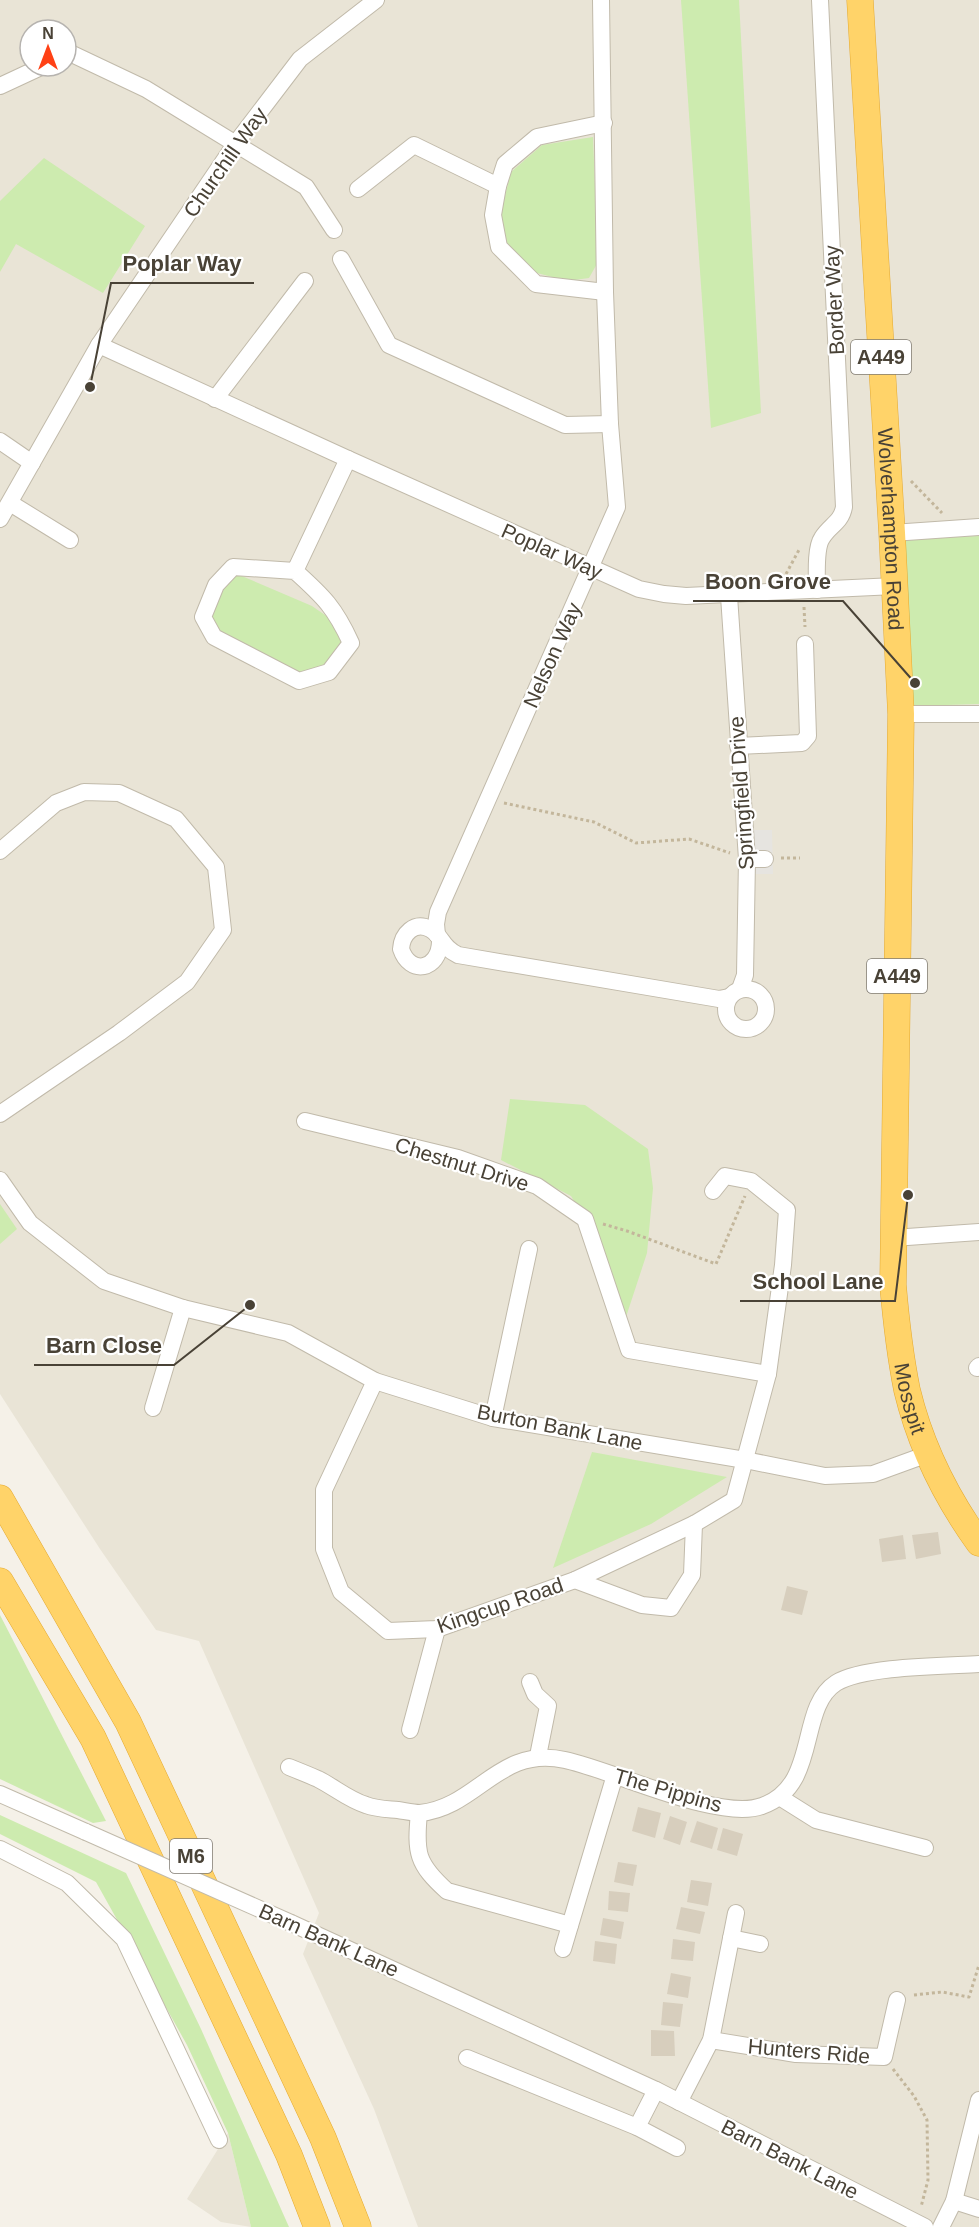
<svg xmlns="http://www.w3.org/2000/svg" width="979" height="2227" font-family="Arial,sans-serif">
<rect width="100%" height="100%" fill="#f5f1e8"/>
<g fill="#e9e4d6" fill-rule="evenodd">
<path d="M0 0H979V2227H418L374 2109 303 1954 319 1913 199 1641 156 1630 100 1549 0 1394ZM30 30H66V66H30Z"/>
<polygon points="228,2133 251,2227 221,2222 187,2199"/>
</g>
<g fill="#cdebaf">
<polygon points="681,0 739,0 761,413 711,428"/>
<polygon points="593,137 598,262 589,278 567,281 537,273 506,244 500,215 511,172 542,145"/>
<polygon points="44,158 145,226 103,293 16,244 0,272 0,201"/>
<polygon points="979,536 979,704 912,706 900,538"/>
<polygon points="237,574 312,606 338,624 345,641 327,663 303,675 214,637 210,614 220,591"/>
<polygon points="510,1099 585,1105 648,1149 653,1188 647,1253 625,1320 585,1219 571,1196 501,1160"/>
<polygon points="0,1204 17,1229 0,1244"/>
<polygon points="592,1452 727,1477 651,1524 553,1568"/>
<polygon points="0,1615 106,1821 93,1823 0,1779"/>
<polygon points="0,1815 126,1873 201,2029 289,2227 251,2227 228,2133 187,2045 96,1882 0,1834"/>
</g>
<polygon fill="#e6e4e0" points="752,830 772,830 773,874 753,874"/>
<g fill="#d7cebd">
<polygon points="938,1532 941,1554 916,1559 912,1535"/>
<polygon points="903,1535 906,1559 882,1562 879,1539"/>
<polygon points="787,1586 808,1591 802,1615 781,1610"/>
<polygon points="638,1807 661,1813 655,1838 632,1831"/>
<polygon points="670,1816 687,1822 680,1845 663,1839"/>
<polygon points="697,1821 718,1828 712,1849 690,1842"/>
<polygon points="723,1828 743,1834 737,1856 717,1850"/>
<polygon points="618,1862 637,1865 633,1886 614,1882"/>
<polygon points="691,1880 712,1883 708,1906 687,1902"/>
<polygon points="609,1891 630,1893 628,1912 608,1910"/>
<polygon points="681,1907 705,1912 700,1934 676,1929"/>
<polygon points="603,1918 624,1922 621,1939 600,1935"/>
<polygon points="673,1939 695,1942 693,1961 671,1959"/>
<polygon points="595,1941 617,1944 615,1964 593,1961"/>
<polygon points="671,1973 691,1977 688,1998 667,1994"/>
<polygon points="663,2002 683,2004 680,2027 661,2025"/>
<polygon points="651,2030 674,2031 675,2056 651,2056"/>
</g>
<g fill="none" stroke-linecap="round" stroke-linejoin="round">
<defs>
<g id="minor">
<polyline points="66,55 70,53 146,89 306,187 334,230"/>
<polyline points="0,86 43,66"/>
<polyline points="604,123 537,137 505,164 498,186 493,215 499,247 536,284 605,292"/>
<polyline points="358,189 414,145 498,186"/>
<polyline points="341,259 389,345 565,425 610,424"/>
<polyline points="99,345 348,459 639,589 664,594 686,596 895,586"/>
<polyline points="215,399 305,281"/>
<polyline points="0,441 32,463"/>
<polyline points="10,503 70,540"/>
<polyline points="0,519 99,345 236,143 300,59 376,0"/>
<polyline points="892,533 979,527"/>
<path d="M295 571C324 597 335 608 351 643L329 672 299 681 214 637 203 617 216 585 233 567 295 571 348 459"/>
<path d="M817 590C817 577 815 548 822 538 830 525 841 523 844 507L820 0"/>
<polyline points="729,596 747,859 745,975 740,989"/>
<polyline points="901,714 979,714"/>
<polyline points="738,746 802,743 808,736 805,644"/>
<polyline points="0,851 56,803 84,792 119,793 176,819 216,867 223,930 187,982 119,1033 0,1114"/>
<polyline points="747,859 765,859"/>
<polyline points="437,935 436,924 438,912 617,507 610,424 605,292 601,0"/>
<path d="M440 942C439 970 410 976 401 949 402 934 414 921 430 929 442 935 441 947 458 955L719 999 729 997"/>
<circle cx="746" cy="1009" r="20"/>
<polyline points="305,1121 458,1158 537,1186 585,1219 629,1350 768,1374"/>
<polyline points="0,1180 30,1223 104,1281 183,1308 288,1333 375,1381 493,1418 745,1460 825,1476 873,1474 928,1454"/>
<polyline points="893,1238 979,1232"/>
<polyline points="977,1368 979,1366"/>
<polyline points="375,1381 324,1490 324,1549 341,1592 388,1631 437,1629 575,1580 694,1524 734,1500 768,1374 783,1265 787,1210 751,1181 725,1176 713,1191"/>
<polyline points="153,1408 183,1308"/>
<polyline points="493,1418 529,1249"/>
<polyline points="575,1580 642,1605 671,1608 692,1575 694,1524"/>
<polyline points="530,1682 535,1694 548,1706 538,1756"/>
<polyline points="410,1730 437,1629"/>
<path d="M289 1767C299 1771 309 1775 318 1779 334 1787 349 1800 366 1805 376 1809 388 1809 398 1810 405 1811 413 1813 420 1813 478 1807 499 1745 565 1760 613 1770 719 1822 762 1806 820 1786 797 1708 836 1683 863 1666 944 1666 979 1664"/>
<polyline points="0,1794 86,1832"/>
<polyline points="781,1798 816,1820 925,1848"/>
<path d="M419 1813C415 1853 417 1864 447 1891L570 1925"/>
<polyline points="0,1849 67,1883 124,1939 219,2140"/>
<polyline points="291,1923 656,2090 925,2227"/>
<polyline points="731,1938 760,1944"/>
<polyline points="563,1949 615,1775"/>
<polyline points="711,2040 796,2054 884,2057 897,2000"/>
<polyline points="467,2058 637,2127 677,2148"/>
<polyline points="679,2102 711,2040 736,1913"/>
<polyline points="637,2127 656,2090"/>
<polyline points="954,2201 979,2209"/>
<polyline points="941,2227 954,2201 979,2100"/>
</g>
<g id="highway">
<path id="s1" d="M860 0 892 533 901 714 893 1285C896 1320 900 1355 907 1390 920 1444 946 1497 979 1543"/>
<polyline points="0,1498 128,1722 323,2138 358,2227"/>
<polyline points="0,1581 93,1738 289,2155 317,2227"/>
</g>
</defs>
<use href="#minor" stroke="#c1baaa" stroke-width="18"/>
<use href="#highway" stroke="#e4aa32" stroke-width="27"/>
<g stroke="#c3b69b" stroke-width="3" stroke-dasharray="3 3" stroke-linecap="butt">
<polyline points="911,481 942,513"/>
<polyline points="786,574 800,548"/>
<polyline points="804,607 805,627"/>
<polyline points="504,803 594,822 636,843 689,839 730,853"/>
<polyline points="781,858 800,858"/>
<polyline points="603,1224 627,1231 716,1264 745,1196"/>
<polyline points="914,1995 942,1992 969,1997 979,1965"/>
<polyline points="893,2069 914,2096 927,2120 928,2180 921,2207"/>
</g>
<use href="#minor" stroke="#fff" stroke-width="16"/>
<use href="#highway" stroke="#ffd369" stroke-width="26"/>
<defs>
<polyline id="minor-bridge" points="86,1832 291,1923"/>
</defs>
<use href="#minor-bridge" stroke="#c1baaa" stroke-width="18" stroke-linecap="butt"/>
<use href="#minor-bridge" stroke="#fff" stroke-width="16"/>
</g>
<g text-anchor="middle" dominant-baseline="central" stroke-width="4.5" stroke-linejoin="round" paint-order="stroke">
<g fill="#fff" stroke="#807b72" stroke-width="1.5">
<rect x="851" y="340" width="60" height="34" rx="4.5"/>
<rect x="867" y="959" width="60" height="34" rx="4.5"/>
<rect x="170" y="1839" width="42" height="34" rx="4.5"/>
</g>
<g font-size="20" font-weight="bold" fill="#494236">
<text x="881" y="357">A449</text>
<text x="897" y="976">A449</text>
<text x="191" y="1856">M6</text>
</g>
<g font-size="21" fill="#494236" stroke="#fff">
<text transform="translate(225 162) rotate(-55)">Churchill Way</text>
<text transform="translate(834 300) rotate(-93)">Border Way</text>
<text stroke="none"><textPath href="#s1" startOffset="530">Wolverhampton Road</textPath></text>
<text transform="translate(552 551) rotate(24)">Poplar Way</text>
<text transform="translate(552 655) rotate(-66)">Nelson Way</text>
<text transform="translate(741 793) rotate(-94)">Springfield Drive</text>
<text transform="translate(462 1164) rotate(17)">Chestnut Drive</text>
<text stroke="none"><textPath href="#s1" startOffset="1401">Mosspit</textPath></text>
<text transform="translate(560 1427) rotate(11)">Burton Bank Lane</text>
<text transform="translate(500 1605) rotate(-19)">Kingcup Road</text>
<text transform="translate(668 1790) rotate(16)">The Pippins</text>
<text transform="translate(329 1940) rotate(24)">Barn Bank Lane</text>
<text transform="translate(809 2051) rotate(5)">Hunters Ride</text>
<text transform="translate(790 2159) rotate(27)">Barn Bank Lane</text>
</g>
</g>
<path fill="none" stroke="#494236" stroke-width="2" d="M90 387L111 283H254M915 683L843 601H693M908 1195L895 1301H740M250 1305L174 1365H34"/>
<g fill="#494236" stroke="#fff" stroke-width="2">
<circle cx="90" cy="387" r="6"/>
<circle cx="915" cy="683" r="6"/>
<circle cx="908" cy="1195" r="6"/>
<circle cx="250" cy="1305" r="6"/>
</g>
<g font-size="22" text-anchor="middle" font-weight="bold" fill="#494236" stroke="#fff" stroke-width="4.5" stroke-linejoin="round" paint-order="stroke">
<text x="182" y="271">Poplar Way</text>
<text x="768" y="589">Boon Grove</text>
<text x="818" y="1289">School Lane</text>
<text x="104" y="1353">Barn Close</text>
</g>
<g transform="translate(48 48)"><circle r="28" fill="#ffffff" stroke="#b6b3af" stroke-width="1.5"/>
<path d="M0-4.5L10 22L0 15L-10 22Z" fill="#ff4115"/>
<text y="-9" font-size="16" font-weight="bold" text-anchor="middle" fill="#494236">N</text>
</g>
</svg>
